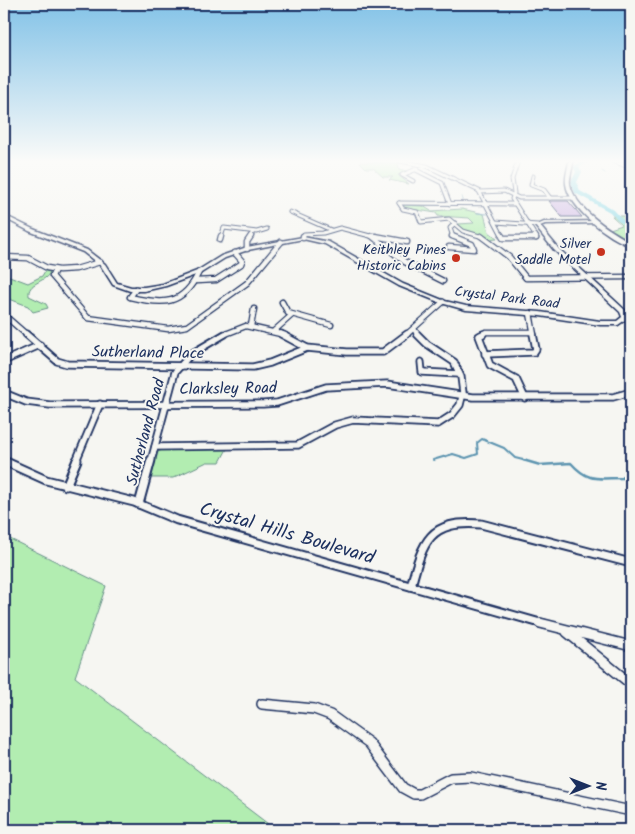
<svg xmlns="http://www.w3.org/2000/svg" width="635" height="834" font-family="Kalam,sans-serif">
<rect width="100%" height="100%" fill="#f6f6f2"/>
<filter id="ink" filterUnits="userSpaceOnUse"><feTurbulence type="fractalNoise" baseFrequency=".02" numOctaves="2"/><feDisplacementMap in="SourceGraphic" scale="10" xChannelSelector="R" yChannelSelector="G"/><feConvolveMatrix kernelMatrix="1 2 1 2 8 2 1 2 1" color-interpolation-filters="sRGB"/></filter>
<g filter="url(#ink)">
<g fill="#b2edb1" stroke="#668e88">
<polygon points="360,162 398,163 399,169 407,171 398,175 409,184 389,180 393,177 383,177 373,168 366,168"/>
<path d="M402 205 423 206 431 211 462 209 484 214 489 232 497 238C484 241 466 234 458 224L474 223 469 218 438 216 436 213 405 208Z"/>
<polygon points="612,216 631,216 631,241 610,229 622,225"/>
<path d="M45 271 50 272C45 283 27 282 29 296L46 304 48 308 33 312 28 306 4 297V274L28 283 42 276Z"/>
<polygon points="227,449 220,462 207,462 173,478 151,478 158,452 162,450"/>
<polygon points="4,536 106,586 75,677 276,830 4,830"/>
</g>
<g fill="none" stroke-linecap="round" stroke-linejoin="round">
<g stroke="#5d94b0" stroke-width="1">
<polyline points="602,171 605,173"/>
<polyline points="462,197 462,200"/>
<polyline points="402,205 442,205"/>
<polyline points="477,213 487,214"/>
</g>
<polyline stroke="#5d94b0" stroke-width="2" points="433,460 453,454 466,458 478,454 477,443 482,439 504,448 515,458 527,461"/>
<path stroke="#5d94b0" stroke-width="2.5" d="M523 460 540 465 571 463C589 483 598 478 623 478L627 466H631"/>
<polygon fill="#89d8e6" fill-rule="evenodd" points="584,161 591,161 579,167 582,172 577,182 580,191 614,210 622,219 631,224 631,228 618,221 610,212 575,193 571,182 576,172 573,166"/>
</g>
<polygon fill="#ccb4e4" stroke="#1b2f5e" points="549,201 568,201 582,217 562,217"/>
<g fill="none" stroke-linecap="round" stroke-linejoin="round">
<defs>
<g id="minor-far4">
<polyline points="400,161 427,166 479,191 503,237"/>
<polyline points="518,161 512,179 514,193 512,199 536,237"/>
<polyline points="613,161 631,168"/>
<polyline points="416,170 442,183 450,204"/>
<polyline points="533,176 531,185 544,190 550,198"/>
<polyline points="413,181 402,175 417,169"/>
<polyline points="480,192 504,191 519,198 575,198"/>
<polyline points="399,203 403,209 417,212 421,222 449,219 463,231 483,237"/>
<polyline points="399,203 515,204"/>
<polyline points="290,212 331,230"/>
<polyline points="496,222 538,225"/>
<polyline points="374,236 382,237"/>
<polyline points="221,237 224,228 257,232 267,229"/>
<polyline points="250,237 253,232"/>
<polyline points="303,237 304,234 323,233 340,228 374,237"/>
<polyline points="453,237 450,228 455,223"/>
</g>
<g id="minor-far3">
<polyline points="372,236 405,262 443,281"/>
<polyline points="375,236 407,242"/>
<polyline points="481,236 509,257 526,278 631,277"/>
<polyline points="502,236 503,238 536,238"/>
<polyline points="535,236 536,238"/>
<polyline points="303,238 303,236"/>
<polyline points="220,240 221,236"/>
<polyline points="449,247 474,249 472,244 452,236"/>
<polyline points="247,249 247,242 251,236"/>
<polyline points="4,257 28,258 47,268 59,270 76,269 100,262"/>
<polyline points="55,270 52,276 88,318 168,329 187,326 247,283 281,242"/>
<polyline points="196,281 216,280 241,264 242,261 235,253"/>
<path d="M136 289 130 297C163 305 183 306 199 272"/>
<polyline points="282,302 288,313 331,325"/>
<polyline points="530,313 534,335"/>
<polyline points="4,315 27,335"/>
<polyline points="251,326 254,309"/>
<polyline points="414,329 418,335"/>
<polyline points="274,331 292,315"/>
<polyline points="223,335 246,326 285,335"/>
<polyline points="406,335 443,302"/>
<polyline points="480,335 486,332 532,332"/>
</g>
<g id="minor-far2">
<polyline points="26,334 57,361 67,364 253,367 270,363 307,348"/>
<polyline points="281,334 307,348 347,352 383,352 407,334"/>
<polyline points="483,334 479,336 490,365 516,379 525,398"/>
<polyline points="485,354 534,352 536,349 533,334"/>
<polyline points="4,361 40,345"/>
<polyline points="421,362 422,372 459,374"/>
<polyline points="4,393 26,402 50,405 263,404 277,403 326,387 387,384 473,397 613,397 631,392"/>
<polyline points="155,447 298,445 335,425 353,420 438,424 452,415 460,405 463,393 461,377 454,362 427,344 417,334"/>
<polyline points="76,461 100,404"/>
<polyline points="151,461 175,372 191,354 225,334"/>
</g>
<g id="minor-far1">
<polyline points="4,461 46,480 134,502 177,520 544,624"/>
<polyline points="66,486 77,460"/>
<polyline points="139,504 151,460"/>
<path d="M411 586C423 541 429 520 481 524L631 563"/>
</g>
<g id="minor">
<polyline points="540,623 631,646"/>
<polyline points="567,632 631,684"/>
<polyline points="262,704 314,709 330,715 369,743 403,788 414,794 420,794 451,778 471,777 631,811"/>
</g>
<polygon id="tertiary" points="4,215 33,229 87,250 105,264 117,283 131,287 144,287 163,284 197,271 221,256 247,247 303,237 329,242 403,284 445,301 466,306 540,312 600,321 617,321 622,317 620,312 554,250 535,226 544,222 596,221 598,222 598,223 545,224 540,226 558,248 625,310 628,318 618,325 600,325 540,316 466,310 441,303 399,286 325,244 303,239 248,250 225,258 201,273 166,286 144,291 130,291 113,285 101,266 83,252 29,231 4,218"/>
<path id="secondary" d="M569 161H573C573 168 569 177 570 184 575 209 610 231 631 242V246C609 239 569 208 566 184 565 176 568 168 569 161Z"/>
</defs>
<use href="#minor-far4" stroke="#1b2f5e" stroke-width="5"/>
<use href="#minor-far3" stroke="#1b2f5e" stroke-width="7"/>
<use href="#minor-far2" stroke="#1b2f5e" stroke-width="9"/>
<use href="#minor-far1" stroke="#1b2f5e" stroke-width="11"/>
<use href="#minor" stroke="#1b2f5e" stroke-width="12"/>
<use href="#tertiary" stroke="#1b2f5e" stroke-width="3"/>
<use href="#secondary" stroke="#1b2f5e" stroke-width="3"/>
<use href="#minor-far4" stroke="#f6f6f2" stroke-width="3"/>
<use href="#minor-far3" stroke="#f6f6f2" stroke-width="4.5"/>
<use href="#minor-far2" stroke="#f6f6f2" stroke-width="5.5"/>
<use href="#minor-far1" stroke="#f6f6f2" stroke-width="7"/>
<use href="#minor" stroke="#f6f6f2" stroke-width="9"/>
<use href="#tertiary" fill="#f6f6f2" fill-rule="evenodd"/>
<use href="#secondary" fill="#f6f6f2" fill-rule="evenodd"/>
</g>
</g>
<linearGradient id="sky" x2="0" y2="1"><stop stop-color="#82c2e7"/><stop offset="0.58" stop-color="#fbfbf9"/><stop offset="1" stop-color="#fbfbf9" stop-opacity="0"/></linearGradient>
<rect width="635" height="278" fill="url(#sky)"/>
<g fill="#c8321e" stroke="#f6f6f2" stroke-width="2">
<circle cx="601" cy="252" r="5"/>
<circle cx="456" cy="258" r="5"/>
</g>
<g text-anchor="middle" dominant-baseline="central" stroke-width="4" stroke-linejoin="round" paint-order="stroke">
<g font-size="14" fill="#1b2f5e" stroke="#f6f6f2" text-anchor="end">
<text x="591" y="244">Silver<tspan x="591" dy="16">Saddle Motel</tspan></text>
<text x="446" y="250">Keithley Pines<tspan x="446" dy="16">Historic Cabins</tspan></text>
</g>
<g font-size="14" fill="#1b2f5e" stroke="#f6f6f2">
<text transform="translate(507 298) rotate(7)">Crystal Park Road</text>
</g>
<g font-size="16" fill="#1b2f5e" stroke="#f6f6f2">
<text transform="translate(148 353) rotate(1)">Sutherland Place</text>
<text transform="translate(228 389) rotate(-1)">Clarksley Road</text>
<text transform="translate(146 432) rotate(-75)">Sutherland Road</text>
</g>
<g font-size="19" fill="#1b2f5e" stroke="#f6f6f2">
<text transform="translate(287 534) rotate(16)">Crystal Hills Boulevard</text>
</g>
</g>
<rect width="635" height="834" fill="none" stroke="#f6f6f2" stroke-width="20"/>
<rect x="10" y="10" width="615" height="814" fill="none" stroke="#1b2f5e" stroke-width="2" filter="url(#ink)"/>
<g transform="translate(588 786) rotate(90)" stroke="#f6f6f2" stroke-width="4" paint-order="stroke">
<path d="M0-4L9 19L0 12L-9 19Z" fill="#1b2f5e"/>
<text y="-8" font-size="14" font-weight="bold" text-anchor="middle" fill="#1b2f5e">N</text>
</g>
</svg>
